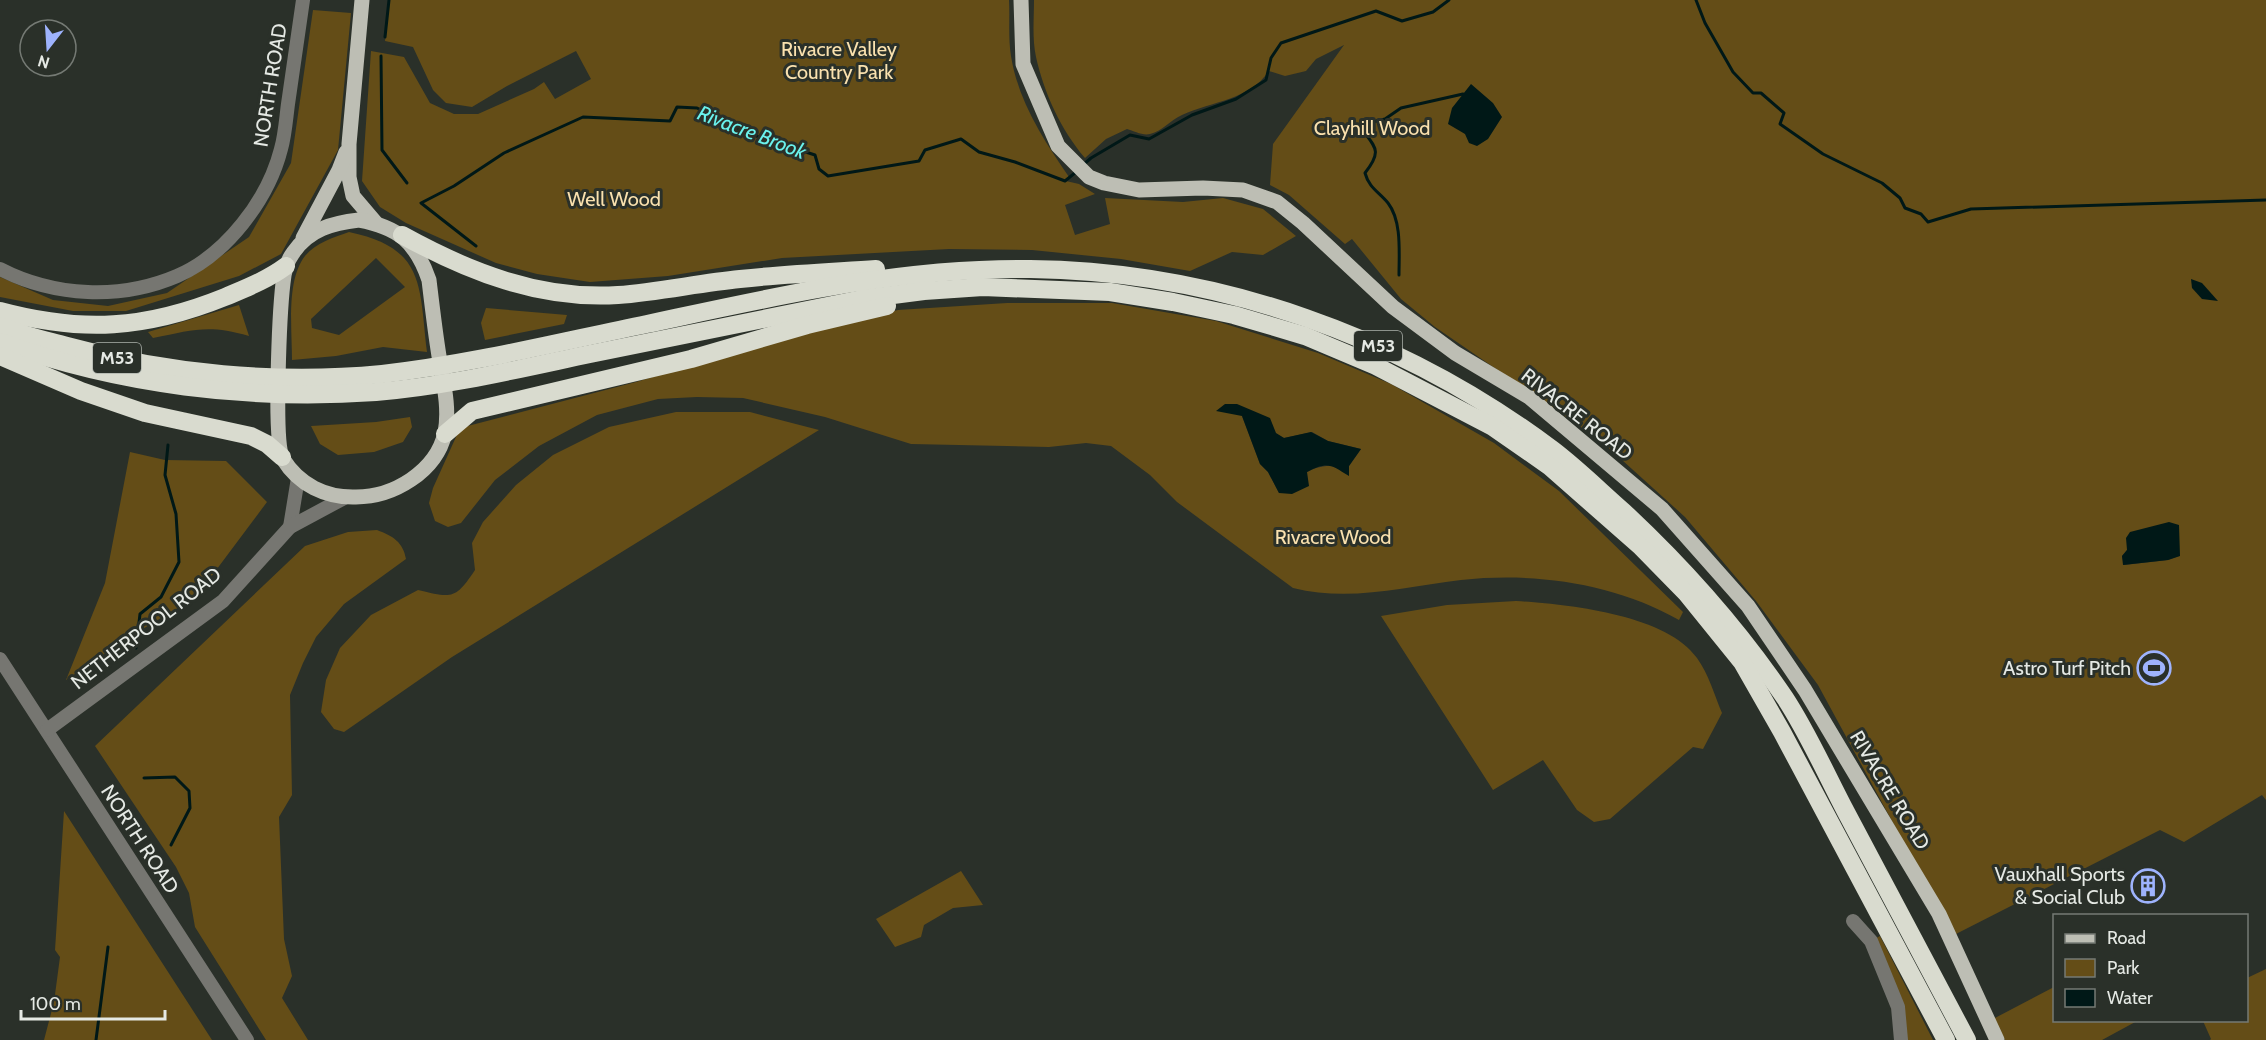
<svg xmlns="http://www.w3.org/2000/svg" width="2266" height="1040" font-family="Cabin,sans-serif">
<rect width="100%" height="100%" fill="#2a3029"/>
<g fill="#644d17" fill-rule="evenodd">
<path d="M389 0H1009C1010 18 1008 38 1011 56 1018 101 1044 141 1069 177L1066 181 1079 184 1095 194 1065 205 1075 235 1110 224 1105 198 1183 202 1223 198 1263 209 1296 236 1263 255 1232 252 1190 271 1121 259 1032 250 949 249 782 258 668 276 590 282 537 274 496 263 406 223 380 207 362 181 371 51 404 57 430 103 454 114H478L534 89 544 82 555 99 591 79 576 51 507 86 472 107 446 103 433 90 413 47 385 41Z"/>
<path d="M1034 0H2266V800L2262 795 2184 842 2160 830 1954 935 1818 685 1756 601 1685 517 1601 441 1435 327 1401 299 1352 239 1345 244 1289 195 1270 185 1273 144 1344 45 1316 59 1306 71 1285 76 1269 71C1249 100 1213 101 1182 115 1170 120 1163 131 1150 134 1143 136 1134 131 1127 129L1106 139 1085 158C1061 130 1044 93 1036 57 1032 39 1034 18 1034 0ZM2127 550 2179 556 2168 560 2124 565 2122 556Z"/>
<polygon points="313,10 351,13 338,150 281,254 239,276 126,311 73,311 0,297 0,277 53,300 108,306 167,293 249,237 291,163"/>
<path d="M349 232C426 248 419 286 427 352L383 347 336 356 292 360C292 329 286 280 305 256 315 243 335 237 349 232ZM376 258 405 287 339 335 312 328 311 319Z"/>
<path d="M1007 303H1112L1216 321 1318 353 1391 384 1494 443 1559 491 1683 612 1679 620C1614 583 1535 572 1461 580 1403 587 1350 602 1293 588L1177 502 1150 475 1111 446 1086 443 1049 447 911 444 825 417 743 398 697 397 658 399 597 415 539 446 495 480 461 523 448 527 435 521 429 503 433 488 460 428 636 382 782 338 898 310ZM1242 416 1284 438 1312 432 1328 441 1361 449 1349 466C1311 463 1308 471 1279 493L1268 472 1260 464Z"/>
<path d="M239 305 249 336C208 324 193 330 153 338L148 332Z"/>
<polygon points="486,308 567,315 564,324 485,340 481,323"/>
<path d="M676 412H750L819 430 452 657 344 732 334 729 321 712 326 680 340 648 371 615 418 590C452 598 455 600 475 570L472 543 483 522 516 485 553 455 609 427Z"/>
<polygon points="410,417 412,427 403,442 374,452 338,455 320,444 311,426 376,422"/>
<polygon points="130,452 165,460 226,461 267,502 196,597 131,636 66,680 105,583"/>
<path d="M377 530C393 536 403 542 406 559L344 604 316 637 303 663 290 695 292 795 279 817 284 939 292 976 282 998 308 1040H266L195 927 189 893 176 867 95 746 305 546 348 532Z"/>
<path d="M1516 601C1565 604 1666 614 1697 658 1709 675 1714 694 1722 713L1703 749 1693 747 1610 819 1594 822 1577 810 1543 760 1493 790 1381 616 1447 605Z"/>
<polygon points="64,811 212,1040 44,1040 54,1002 60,957 55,950"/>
<polygon points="961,871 983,905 953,908 924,925 921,937 895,947 876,919"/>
<polygon points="1880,936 1933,1040 1901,1040 1871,941"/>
<polygon points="2266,969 2266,1040 2210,1040 2211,1039 2203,1021 2246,1020 2247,978"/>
<polygon points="2054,987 2054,1020 2137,1021 2102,1040 2005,1040 1993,1019"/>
</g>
<g fill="#001817">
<polygon points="1471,84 1493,103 1502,117 1488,139 1477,146 1469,143 1465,134 1448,124 1452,108"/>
<polygon points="2191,279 2202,283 2218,301 2202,299 2192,288"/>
<path d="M1225 404H1237L1270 418 1276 433 1284 438 1311 432 1328 441 1361 449 1349 466V476C1331 465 1328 461 1307 472L1309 486 1292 494 1279 493 1268 472 1260 464 1242 416 1216 411Z"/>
<polygon points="2169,522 2179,525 2180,556 2168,560 2123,565 2122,556 2127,550 2126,538 2130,532"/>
</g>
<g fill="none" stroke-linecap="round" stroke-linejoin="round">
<g stroke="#001817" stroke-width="3">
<polyline points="1696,0 1705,23 1733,72 1753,93 1761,93 1784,113 1780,124 1823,154 1882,183 1900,198 1905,208 1921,214 1928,222 1971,209 2266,200"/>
<polyline points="385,37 389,0"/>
<polyline points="381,56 382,150 407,183"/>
<polyline points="1083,165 1091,158 1130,135 1149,139 1192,115 1236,99 1266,80 1271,58 1281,43 1376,11 1402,21 1433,12 1449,0"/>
<polyline points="476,246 421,203 454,186 504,153 583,117 670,121 677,107 697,108 747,133 815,155 819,169 828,176 919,161 925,150 961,139 979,152 1015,162 1065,181 1076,172"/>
<path d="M1399 275C1399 253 1402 221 1388 203 1379 192 1369 188 1365 173 1384 149 1374 147 1359 125L1385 119 1401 108 1463 94"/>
<polyline points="136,648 140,614 161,597 179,562 176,514 165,475 168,445"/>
<polyline points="144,778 175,777 189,791 190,808 171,845"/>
<polyline points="96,1040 108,947"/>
</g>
<g stroke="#767671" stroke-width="14">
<path d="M0 269C54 297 121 300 177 276 226 255 268 200 281 149 285 135 286 119 288 104 293 69 298 35 303 0"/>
<polyline points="290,527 298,478"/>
<polyline points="0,659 247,1040"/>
<polyline points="47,730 223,601 290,527 346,497"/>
<polyline points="1853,921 1871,941 1898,1007 1901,1040"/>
</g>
<g stroke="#bdbeb4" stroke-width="15">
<polyline points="362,0 349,144 349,177 353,196 376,223"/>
<polyline points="1021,0 1023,64 1058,146 1089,177 1104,183 1139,190 1203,188 1243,190 1277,202 1303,223 1393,307 1455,353 1529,397 1662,509 1748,606 1805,690 1939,914 1997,1040"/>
<path d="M359 220C398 227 416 242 429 280 432 305 435 331 439 356 443 381 450 408 445 433 436 472 393 497 356 497 326 498 299 485 283 459 273 442 280 309 283 283 284 272 287 261 293 253 309 229 333 223 359 220Z"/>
<polyline points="303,238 339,170 346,152"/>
</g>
<g stroke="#d9dbcf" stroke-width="18">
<path d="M402 235C469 272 540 300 618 295 659 292 699 283 740 279 785 274 831 272 876 269"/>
<path d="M0 311C82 333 146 329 225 297 246 288 267 280 286 266"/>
<path d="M0 326C22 335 45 340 67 346 168 374 277 384 382 374 471 364 559 342 647 324 773 297 900 267 1030 269 1218 271 1403 337 1553 450 1578 469 1601 492 1624 512 1684 568 1739 630 1785 698 1808 733 1826 774 1846 812 1886 888 1926 964 1967 1040"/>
<path d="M0 342C118 385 250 401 376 392 448 386 519 369 590 354 680 335 771 317 862 299L924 291 983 287 1110 292 1173 302 1234 315 1305 336 1376 366 1493 427 1549 466 1640 546 1687 594 1742 662 1782 732 1946 1040"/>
<polyline points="0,356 81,391 145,413 251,436 267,444 282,457"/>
<polyline points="445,434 472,411 691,359 807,325 887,306"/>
</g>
</g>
<defs>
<symbol id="stadium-ring" viewBox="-11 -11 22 22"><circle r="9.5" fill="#2a3029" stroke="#9eb3fd" stroke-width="1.5"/><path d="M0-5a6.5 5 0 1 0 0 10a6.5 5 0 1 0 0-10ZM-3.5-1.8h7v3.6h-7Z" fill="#9eb3fd"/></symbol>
<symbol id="building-ring" viewBox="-11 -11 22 22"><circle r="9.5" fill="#2a3029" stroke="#9eb3fd" stroke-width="1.5"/><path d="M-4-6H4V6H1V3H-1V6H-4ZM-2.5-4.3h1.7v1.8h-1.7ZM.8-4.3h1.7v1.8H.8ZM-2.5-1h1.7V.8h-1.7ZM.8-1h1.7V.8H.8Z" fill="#9eb3fd"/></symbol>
</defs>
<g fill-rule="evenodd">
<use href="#stadium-ring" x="2135" y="649" width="38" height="38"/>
<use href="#building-ring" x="2129" y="867" width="38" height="38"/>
</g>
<g text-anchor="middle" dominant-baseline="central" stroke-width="6" stroke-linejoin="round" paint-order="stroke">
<g fill="#2a3029" stroke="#adb2ac" stroke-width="1.5">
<rect x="1354" y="331" width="48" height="30" rx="4.5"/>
<rect x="93" y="343" width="48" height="30" rx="4.5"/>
</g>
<g font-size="18" font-weight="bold" fill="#e5e9e4">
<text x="1378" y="346">M53</text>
<text x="117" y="358">M53</text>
</g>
<g font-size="20" fill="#fae1ae" stroke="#2a3029">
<text x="839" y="49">Rivacre Valley<tspan x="839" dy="23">Country Park</tspan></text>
<text x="1372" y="128">Clayhill Wood</text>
<text x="614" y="199">Well Wood</text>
<text x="1333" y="537">Rivacre Wood</text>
</g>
<g font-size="20" fill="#e5e9e4" stroke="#2a3029">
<text transform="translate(270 85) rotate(-81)">NORTH ROAD</text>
<text transform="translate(1577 414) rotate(38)">RIVACRE ROAD</text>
<text transform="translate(146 628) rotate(-38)">NETHERPOOL ROAD</text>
<text transform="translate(1890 790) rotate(59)">RIVACRE ROAD</text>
<text transform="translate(140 839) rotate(57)">NORTH ROAD</text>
</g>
<g font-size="20" fill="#e5e9e4" stroke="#2a3029" text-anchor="end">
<text x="2131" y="668">Astro Turf Pitch</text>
<text x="2125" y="874">Vauxhall Sports<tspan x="2125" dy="23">&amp; Social Club</tspan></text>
</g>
<g font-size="21" font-style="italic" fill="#6af2ed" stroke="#2a3029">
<text transform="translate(752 132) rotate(21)">Rivacre Brook</text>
</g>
</g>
<rect x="2053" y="914" width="195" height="108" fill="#2a3029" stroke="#757a74" stroke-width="1.5"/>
<rect x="2065" y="934" width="30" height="9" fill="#bdbeb4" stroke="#757a74" stroke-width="1.5"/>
<text x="2107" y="944" font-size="18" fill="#e5e9e4">Road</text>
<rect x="2065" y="959" width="30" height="18" fill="#644d17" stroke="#757a74" stroke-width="1.5"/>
<text x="2107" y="974" font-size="18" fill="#e5e9e4">Park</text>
<rect x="2065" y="989" width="30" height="18" fill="#001817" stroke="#757a74" stroke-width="1.5"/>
<text x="2107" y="1004" font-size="18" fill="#e5e9e4">Water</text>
<g transform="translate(48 48) rotate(197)"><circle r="28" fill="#2a3029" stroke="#757a74" stroke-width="1.5"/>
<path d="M0-4.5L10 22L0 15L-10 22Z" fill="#9eb3fd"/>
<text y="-9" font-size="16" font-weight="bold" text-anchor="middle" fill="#e5e9e4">N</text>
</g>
<path d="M21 1010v9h144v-9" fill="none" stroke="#e5e9e4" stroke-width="3"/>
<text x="30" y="1010" font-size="18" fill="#e5e9e4" stroke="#2a3029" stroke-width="4.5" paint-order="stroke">100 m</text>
</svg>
